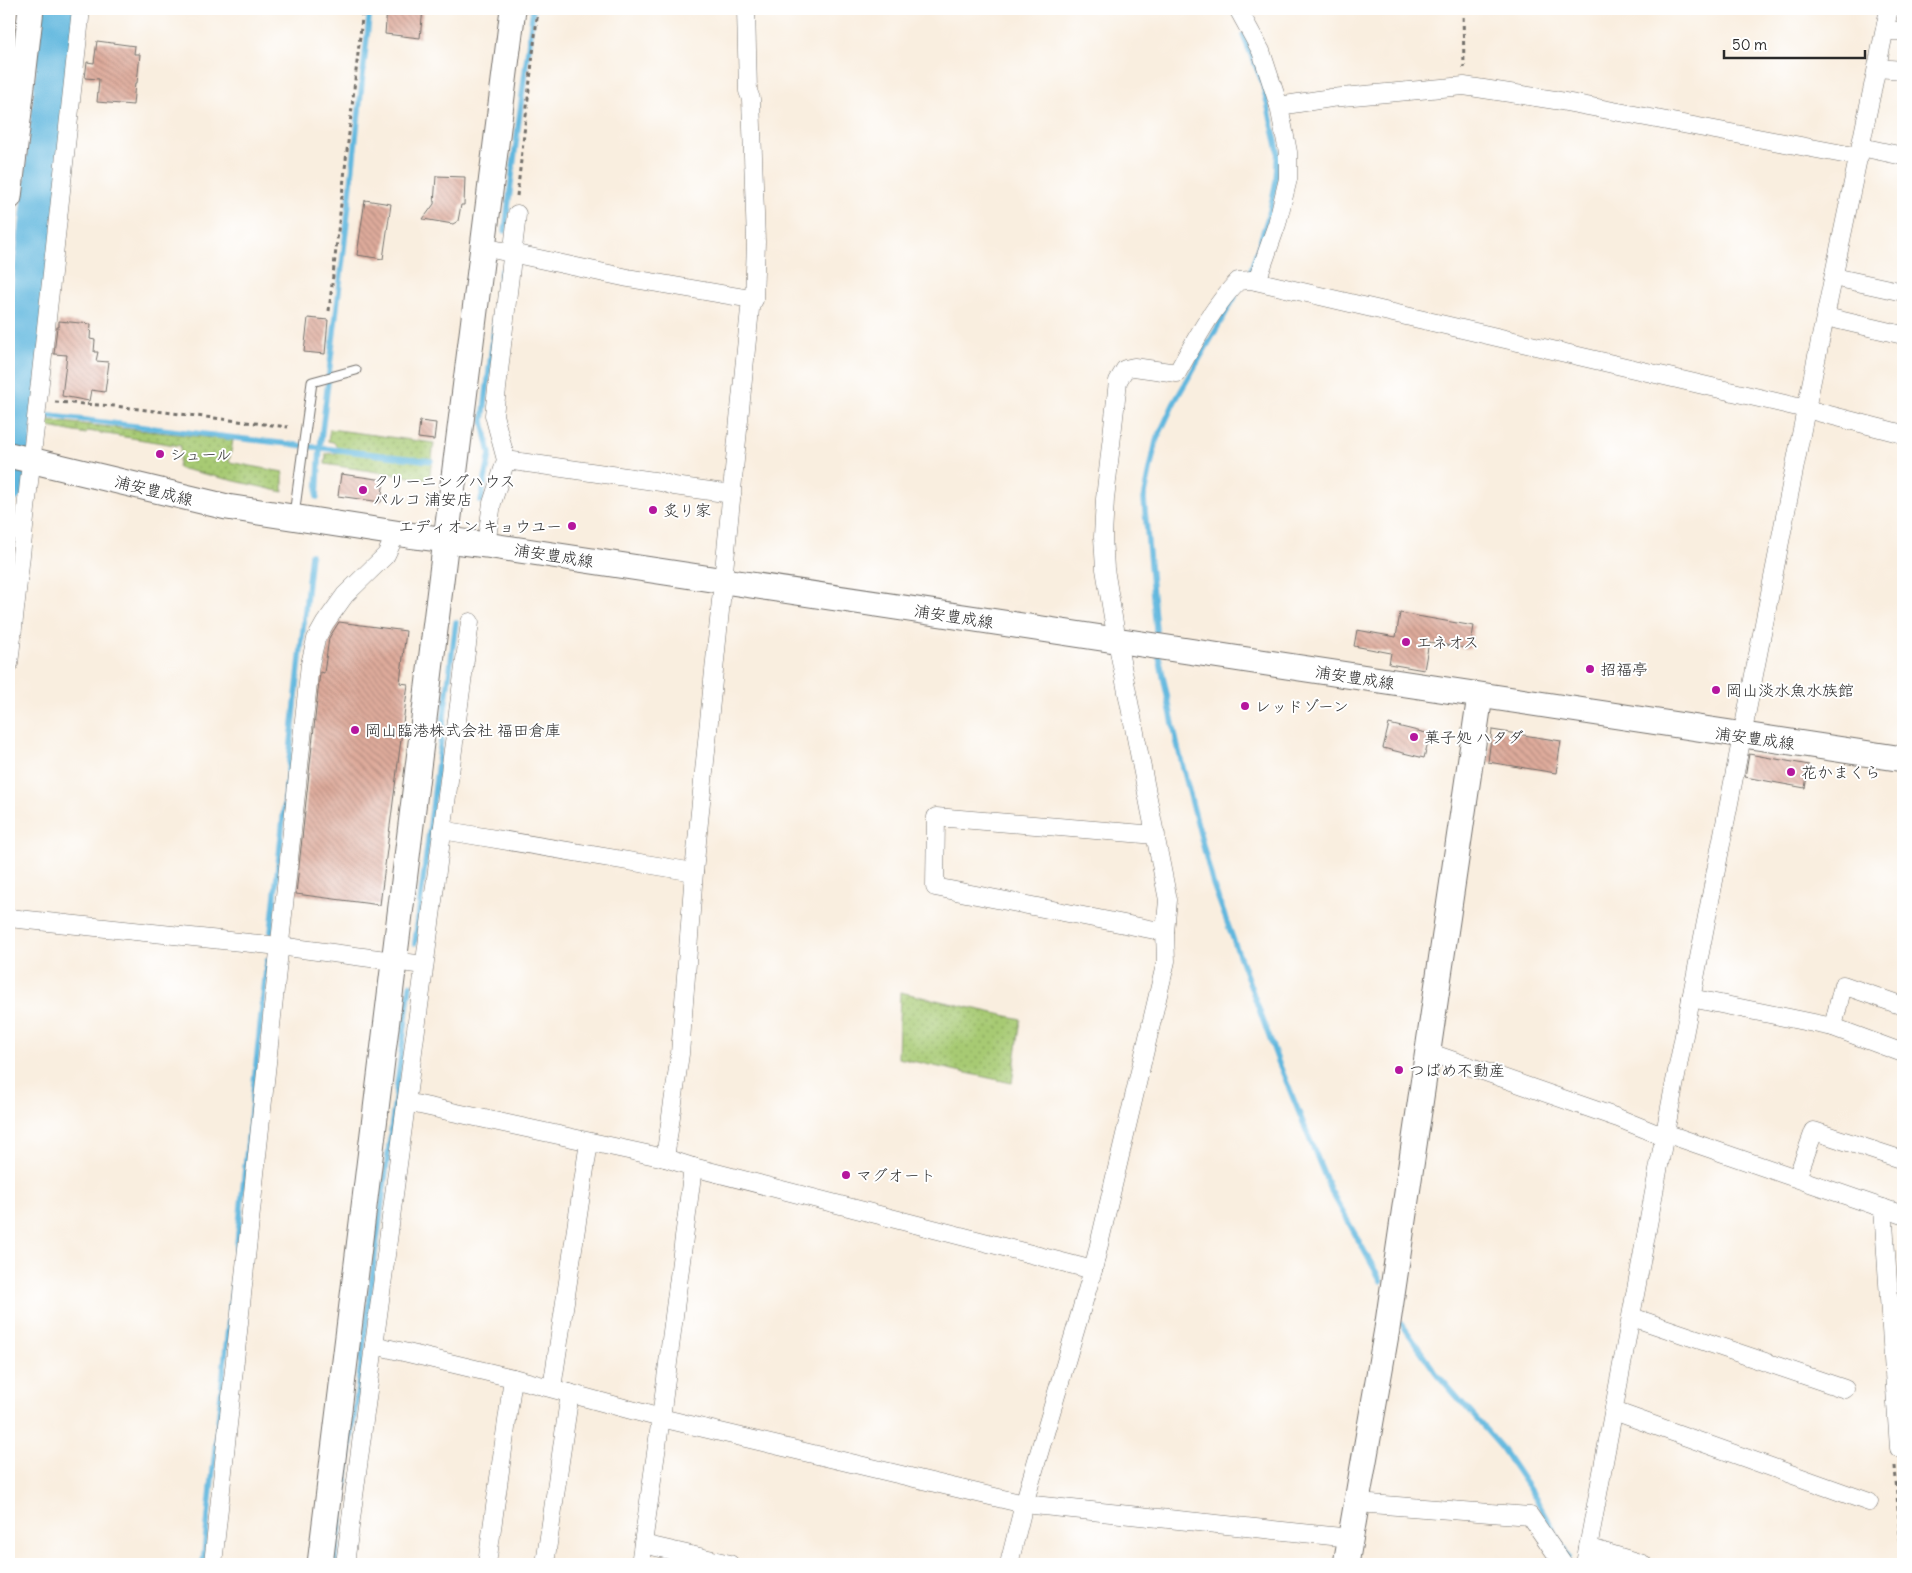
<svg xmlns="http://www.w3.org/2000/svg" width="1912" height="1573" font-family="Delius,'Klee One',sans-serif">
<defs>
<pattern id="grass-dots" width="8" height="8" patternUnits="userSpaceOnUse" patternTransform="scale(1.25)"><rect width="8" height="8" fill="#a7ca73"/><path d="M2 2h.1M6 6h.1" fill="none" stroke="#88a45f" stroke-width="1.8" stroke-linecap="round"/></pattern>
<pattern id="building-back-hatch" width="6" height="6" patternUnits="userSpaceOnUse" patternTransform="scale(1.25)"><rect width="6" height="6" fill="#deab9b"/><path d="M-1 5l2 2M0 0l6 6M5-1l2 2" fill="none" stroke="#b48b7f"/></pattern>
</defs>
<rect width="100%" height="100%" fill="#fff"/>
<filter id="ink" filterUnits="userSpaceOnUse"><feTurbulence type="fractalNoise" baseFrequency=".02" numOctaves="2"/><feDisplacementMap in="SourceGraphic" scale="10" xChannelSelector="R" yChannelSelector="G"/><feConvolveMatrix kernelMatrix="1 2 1 2 8 2 1 2 1" color-interpolation-filters="sRGB"/></filter>
<filter id="wash" filterUnits="userSpaceOnUse"><feTurbulence type="fractalNoise" baseFrequency=".0096" numOctaves="4" result="noise"/><feDisplacementMap in="SourceGraphic" scale="20" xChannelSelector="R" yChannelSelector="G"/><feGaussianBlur stdDeviation="1.12" result="paint"/><feColorMatrix in="noise" values="0 0 0 0 0 0 0 0 0 0 0 0 0 0 0 0 0 1.4 0 .05"/><feComposite in="paint" operator="in"/></filter>
<g filter="url(#wash)">
<rect width="100%" height="100%" fill="#f9eedf"/>
<g fill="url(#grass-dots)" stroke="#697a4f">
<polygon points="43,420 233,440 229,462 283,472 283,492 178,468 181,446 88,431 86,434 43,426"/>
<polygon points="330,429 434,443 429,480 325,464 326,454 337,453 337,446 333,442 328,441"/>
<polygon points="900,992 1021,1019 1012,1083 898,1058"/>
</g>
<g fill="none" stroke-linecap="round" stroke-linejoin="round">
<g stroke="#61b7de" stroke-width="5.5">
<polyline points="1243,35 1262,81 1278,150 1276,181 1270,211 1251,270 1246,278"/>
<polyline points="505,231 533,9"/>
<polyline points="17,411 30,413"/>
<polyline points="43,415 431,461"/>
<polyline points="317,497 320,448 344,249 370,9"/>
<polyline points="481,501 490,454 483,421 501,271"/>
<polyline points="1157,640 1144,499 1156,441 1174,403 1235,297"/>
<polyline points="1158,652 1178,748 1213,884 1278,1061 1330,1189 1381,1281"/>
<polyline points="271,932 311,554"/>
<polyline points="415,943 456,622"/>
<polyline points="1402,1324 1436,1373 1501,1447 1536,1499 1569,1557"/>
<polyline points="203,1564 267,961"/>
<polyline points="335,1564 410,985"/>
</g>
<polyline stroke="#61b7de" stroke-width="34" points="9,486 59,9"/>
</g>
<g id="blocks">
<g fill="url(#building-back-hatch)">
<polygon points="387,9 423,9 420,38 385,34"/>
<polygon points="97,41 135,46 134,54 140,54 137,83 135,83 133,105 97,102 99,79 85,78 87,62 94,63"/>
<polygon points="436,176 465,177 464,205 461,205 458,221 453,224 423,219 434,204"/>
<polygon points="365,200 391,204 383,259 357,255"/>
<polygon points="308,318 328,320 325,354 304,352"/>
<polygon points="59,321 91,324 90,339 95,340 94,352 98,352 96,361 109,362 105,392 91,390 89,401 62,396 67,355 54,354 57,327 59,327"/>
<polygon points="420,421 436,423 434,440 418,438"/>
<polygon points="341,474 384,480 381,502 338,496"/>
<polygon points="1400,613 1474,626 1470,649 1429,642 1424,670 1389,664 1391,653 1354,646 1357,630 1396,637"/>
<polygon points="339,622 406,631 400,683 408,684 380,905 296,894 320,672 324,673 329,638"/>
<polygon points="1389,724 1430,734 1424,758 1383,748"/>
<polygon points="1492,730 1561,741 1556,773 1488,762"/>
<polygon points="1749,754 1809,765 1805,788 1745,777"/>
</g>
</g>
</g>
<g filter="url(#ink)">
<use href="#blocks" fill-opacity="0" stroke="#736f6a" stroke-width="1"/>
<g fill="none" stroke-linecap="round" stroke-linejoin="round">
<defs>
<polyline id="lane" points="294,515 312,382 356,370"/>
<g id="street">
<polyline points="1238,9 1261,51 1279,106 1288,152 1288,179 1277,224 1257,281"/>
<polyline points="1885,31 1903,31"/>
<polyline points="1877,68 1903,70"/>
<polyline points="1279,106 1331,98 1464,86 1555,100 1859,157"/>
<polyline points="1861,147 1903,156"/>
<polyline points="483,247 628,278 751,299"/>
<polyline points="1834,277 1903,292"/>
<polyline points="1826,317 1903,335"/>
<polyline points="506,460 661,482 674,486 732,494"/>
<polyline points="486,545 492,503 506,460 494,415 517,214"/>
<polyline points="9,664 81,9"/>
<polyline points="442,830 694,872"/>
<polyline points="1156,835 936,817 935,887 1165,932"/>
<polyline points="9,918 279,946 424,965"/>
<polyline points="1691,998 1833,1027 1903,1053"/>
<polyline points="1833,1027 1843,985 1903,1006"/>
<polyline points="1428,1052 1618,1118 1655,1133 1665,1133 1903,1215"/>
<polyline points="406,1102 665,1158 693,1167 1093,1270"/>
<polyline points="665,1158 680,1054 694,872 751,299 754,300 756,242 751,99 748,91 746,9"/>
<polyline points="1797,1178 1814,1131 1903,1160"/>
<polyline points="1883,1208 1899,1448 1903,1449"/>
<polyline points="1632,1317 1845,1389"/>
<polyline points="374,1345 513,1378 661,1418 1024,1504 1351,1538"/>
<polyline points="552,1388 589,1142"/>
<polyline points="1614,1411 1869,1502"/>
<polyline points="1357,1503 1530,1516 1563,1564"/>
<polyline points="643,1544 730,1564"/>
<polyline points="1588,1547 1643,1564"/>
<polyline points="213,1564 310,664 316,639 325,623 345,595 386,555 396,534"/>
<polyline points="345,1564 470,622"/>
<polyline points="487,1564 513,1378"/>
<polyline points="545,1564 570,1393"/>
<polyline points="640,1564 661,1418 693,1167"/>
<path d="M1009 1564 1024 1504 1093 1270 1166 961 1165 932 1168 900 1117 641 1105 569 1103 537 1105 499 1118 381 1125 369 1134 367 1177 373C1195 341 1212 308 1238 281L1251 280 1806 409 1903 434"/>
<polyline points="1585,1564 1665,1133 1742,736 1806,409 1889,9"/>
</g>
<g id="secondary">
<polyline points="9,197 31,9"/>
<polyline points="9,455 227,507 408,535 486,545 1903,759"/>
<polyline points="320,1564 446,540 513,9"/>
<polyline points="1346,1564 1387,1329 1480,696"/>
</g>
</defs>
<use href="#lane" stroke="#736f6a" stroke-width="11"/>
<use href="#street" stroke="#736f6a" stroke-width="19"/>
<use href="#secondary" stroke="#736f6a" stroke-width="27"/>
<g stroke="#736f6a" stroke-width="3" stroke-dasharray="4 4" stroke-linecap="butt">
<polyline points="1463,9 1464,68"/>
<polyline points="517,196 538,9"/>
<polyline points="329,311 363,9"/>
<polyline points="55,402 114,406 288,427"/>
<polyline points="1895,1466 1902,1564"/>
</g>
<use href="#lane" stroke="#fff" stroke-width="9"/>
<use href="#street" stroke="#fff" stroke-width="18"/>
<use href="#secondary" stroke="#fff" stroke-width="25"/>
</g>
</g>
<g fill="#b5179e" stroke="#fff" stroke-width="2">
<circle cx="160" cy="454" r="5"/>
<circle cx="363" cy="490" r="5"/>
<circle cx="653" cy="510" r="5"/>
<circle cx="572" cy="526" r="5"/>
<circle cx="1406" cy="642" r="5"/>
<circle cx="1590" cy="669" r="5"/>
<circle cx="1716" cy="690" r="5"/>
<circle cx="1245" cy="706" r="5"/>
<circle cx="355" cy="730" r="5"/>
<circle cx="1414" cy="737" r="5"/>
<circle cx="1791" cy="772" r="5"/>
<circle cx="1399" cy="1070" r="5"/>
<circle cx="846" cy="1175" r="5"/>
</g>
<g text-anchor="middle" dominant-baseline="central" stroke-width="4" stroke-linejoin="round" paint-order="stroke">
<g font-size="16" fill="#2b2b2b" stroke="#fff" text-anchor="start">
<text x="170" y="454">シュール</text>
<text x="373" y="481">クリーニングハウス<tspan x="373" dy="18">パルコ 浦安店</tspan></text>
<text x="663" y="510">炙り家</text>
<text x="562" y="526" text-anchor="end">エディオン キョウユー</text>
<text x="1416" y="642">エネオス</text>
<text x="1600" y="669">招福亭</text>
<text x="1726" y="690">岡山淡水魚水族館</text>
<text x="1255" y="706">レッドゾーン</text>
<text x="365" y="730">岡山臨港株式会社 福田倉庫</text>
<text x="1424" y="737">菓子処 ハタダ</text>
<text x="1801" y="772">花かまくら</text>
<text x="1409" y="1070">つばめ不動産</text>
<text x="856" y="1175">マグオート</text>
</g>
<g font-size="16" fill="#2b2b2b" stroke="#fff">
<text transform="translate(154 490) rotate(14)">浦安豊成線</text>
<text transform="translate(554 555) rotate(9)">浦安豊成線</text>
<text transform="translate(954 616) rotate(9)">浦安豊成線</text>
<text transform="translate(1355 677) rotate(9)">浦安豊成線</text>
<text transform="translate(1755 738) rotate(8)">浦安豊成線</text>
</g>
</g>
<rect width="1912" height="1573" fill="none" stroke="#fff" stroke-width="30"/>
<path d="M1724 50v8h141v-8" fill="none" stroke="#2b2b2b" stroke-width="2.5"/>
<text x="1732" y="50" font-size="15" fill="#2b2b2b" stroke="#ffffff" stroke-width="4" paint-order="stroke">50 m</text>
</svg>
